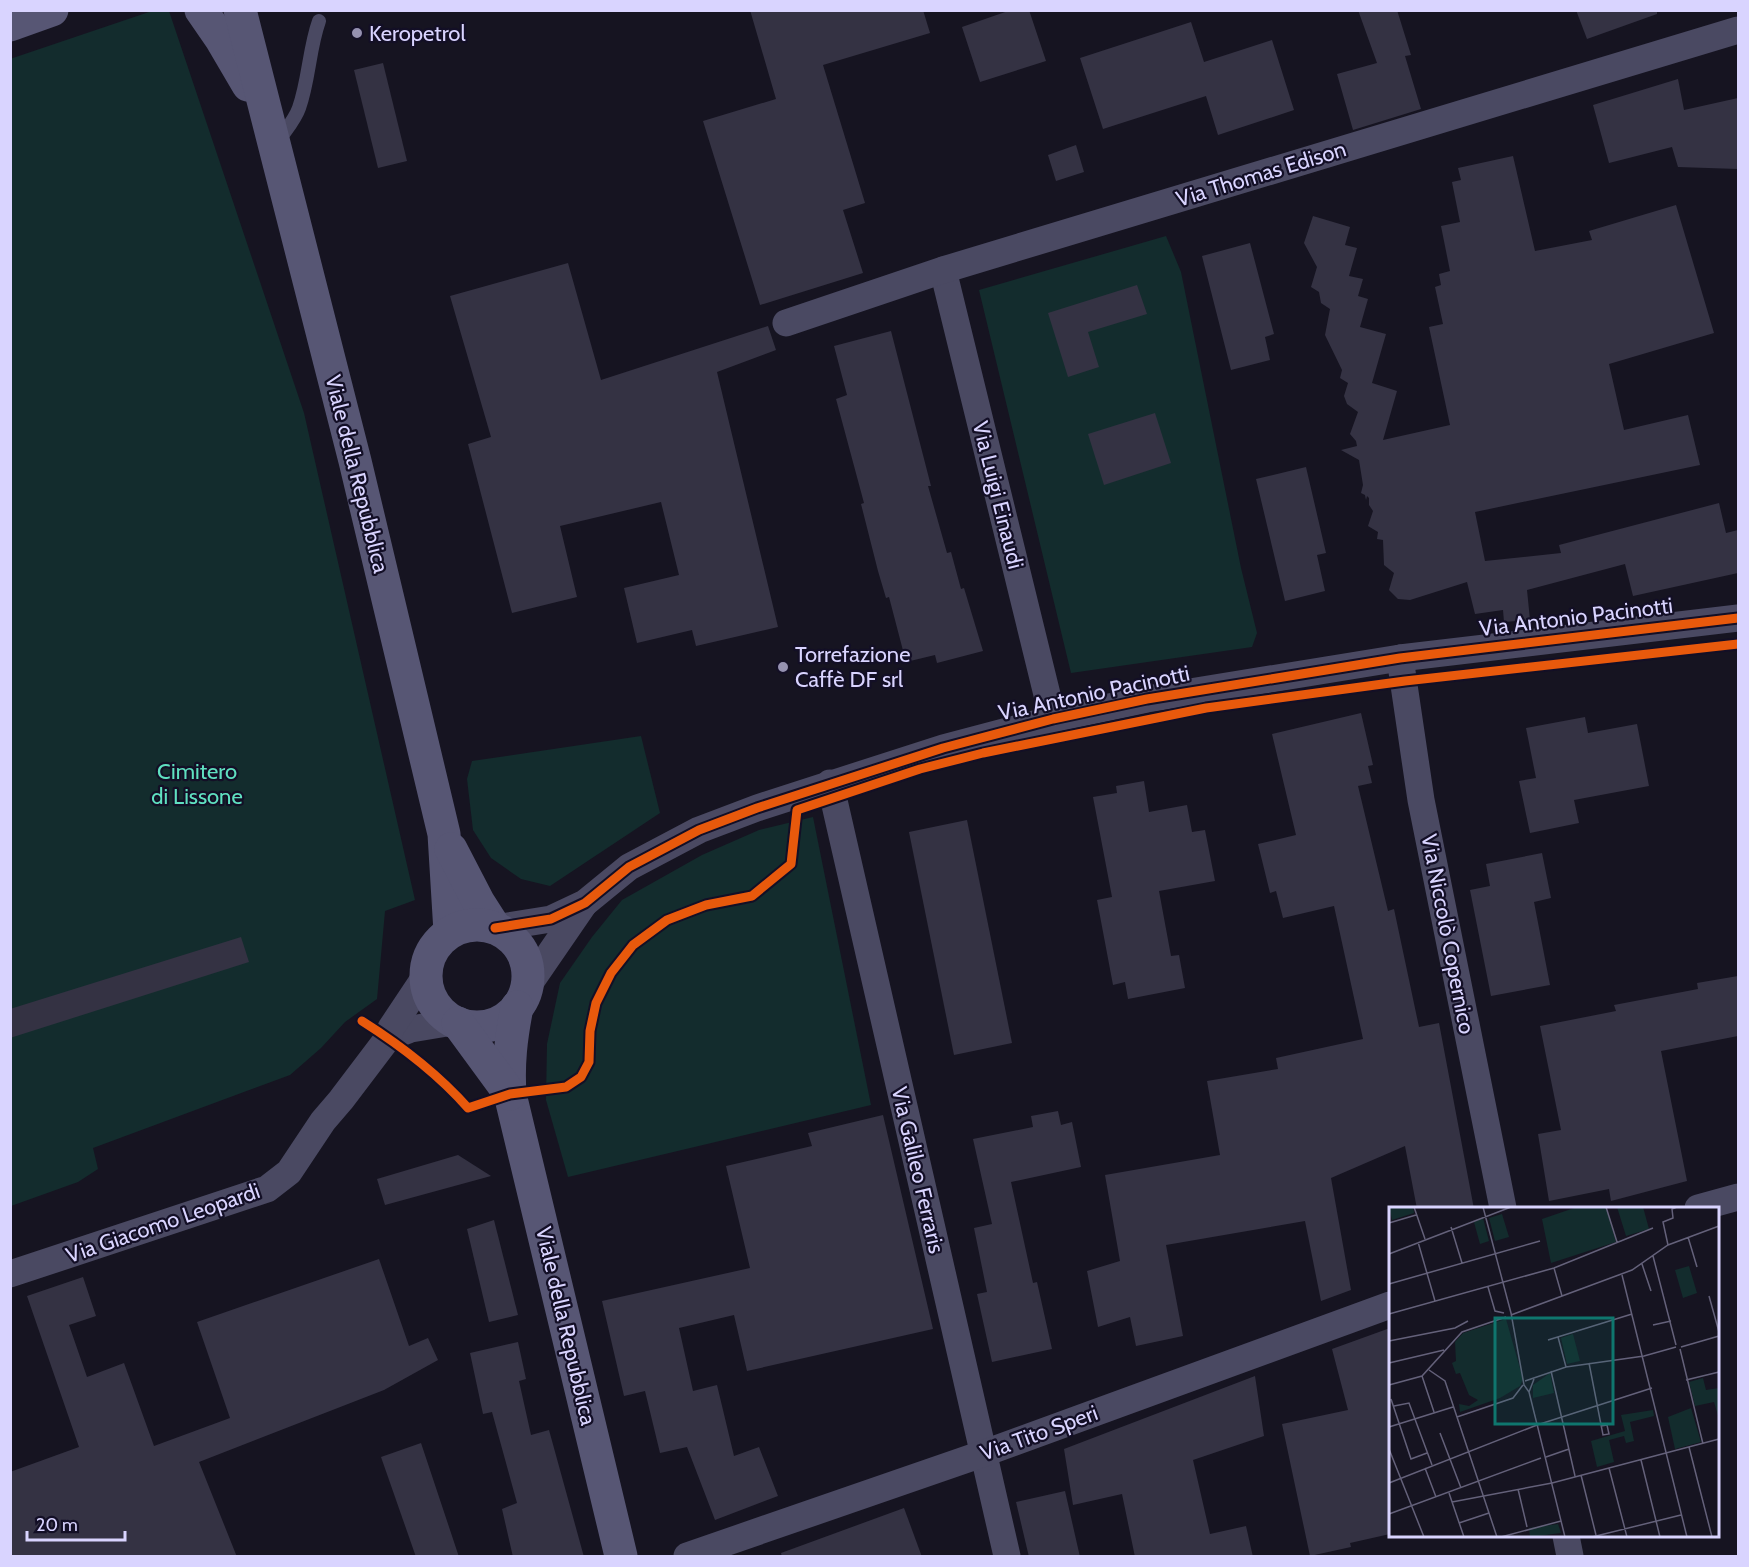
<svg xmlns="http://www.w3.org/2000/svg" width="1749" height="1567" font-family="Cabin,sans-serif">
<rect width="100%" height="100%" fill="#161421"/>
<g fill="#132c2d">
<polygon points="152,11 169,11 304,413 415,900 385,911 377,999 345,1022 321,1048 290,1075 93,1148 98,1169 78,1182 11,1206 10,59"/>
<polygon points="1166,236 1181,272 1241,568 1257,633 1252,647 1071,673 979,290"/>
<polygon points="641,736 660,813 550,886 521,879 491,858 473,830 467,779 472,761"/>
<polygon points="813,817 871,1105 568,1177 546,1100 547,1044 560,983 592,937 622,900 702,855 759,830"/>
</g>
<g fill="#343243">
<polygon points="750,10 923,10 930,33 823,65 865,203 843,210 863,273 760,305 703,121 776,99"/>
<polygon points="1011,10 1029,10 1046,61 980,82 962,27"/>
<polygon points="1358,10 1397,10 1411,55 1405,56 1421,109 1353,130 1337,74 1377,63"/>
<polygon points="1576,10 1657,10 1657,14 1587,39"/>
<polygon points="1191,22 1204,62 1272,40 1294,110 1218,135 1206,96 1103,129 1080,58"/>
<polygon points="383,63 407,161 378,168 354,70"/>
<polygon points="1678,79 1684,110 1738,98 1738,169 1678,167 1672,147 1609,163 1593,105"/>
<polygon points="1076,145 1084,172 1056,181 1048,155"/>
<polygon points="1513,156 1535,251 1592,240 1589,231 1676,205 1714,333 1609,364 1624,430 1688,415 1700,465 1475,512 1485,561 1561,553 1559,545 1719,503 1726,533 1738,530 1738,573 1633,596 1625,564 1527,590 1530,620 1504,622 1503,610 1475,614 1467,582 1410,600 1398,599 1389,590 1394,573 1384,565 1383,540 1377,539 1378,532 1368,526 1373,511 1369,505 1369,498 1367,496 1366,500 1365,495 1361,493 1363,485 1359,460 1341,450 1357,446 1356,441 1350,434 1358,412 1347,404 1344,396 1348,383 1340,378 1342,370 1325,335 1330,309 1321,303 1319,292 1311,287 1317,267 1304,243 1313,216 1350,227 1345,245 1357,248 1349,276 1363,279 1358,296 1368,299 1360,327 1386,334 1372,383 1397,391 1383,440 1450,425 1429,327 1443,324 1435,287 1441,285 1439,274 1450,271 1441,226 1460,222 1452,182 1461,180 1458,168"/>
<polygon points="1250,243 1274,334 1265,337 1270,360 1231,370 1202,256"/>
<polygon points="568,263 601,380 768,326 776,350 717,372 778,627 696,646 692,630 637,643 624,588 679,575 661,502 560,526 577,597 512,613 468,444 491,437 450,296"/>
<polygon points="1137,285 1147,314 1088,332 1099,367 1068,377 1048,313"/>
<polygon points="891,331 931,486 928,486 947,553 951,552 961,589 964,588 983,651 937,663 935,655 906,662 889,597 886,598 878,571 861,504 864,503 836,399 847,395 834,346"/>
<polygon points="1155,413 1171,463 1104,485 1088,434"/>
<polygon points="1306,467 1326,553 1317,555 1325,591 1285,601 1256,479"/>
<polygon points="1361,713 1373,765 1368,766 1372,783 1358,786 1388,911 1394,909 1419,1027 1439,1023 1474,1209 1417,1209 1405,1146 1331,1178 1351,1290 1321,1301 1305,1221 1166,1245 1183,1336 1136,1346 1130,1317 1098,1327 1087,1271 1120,1261 1105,1175 1220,1155 1207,1081 1278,1069 1276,1058 1363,1039 1334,906 1283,918 1276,891 1270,893 1258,844 1296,835 1272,734"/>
<polygon points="1585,717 1588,733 1637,724 1649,786 1574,800 1579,823 1530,833 1519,781 1536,778 1526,728"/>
<polygon points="1144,781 1149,812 1187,805 1192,832 1205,830 1215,881 1159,891 1171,956 1179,955 1185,988 1128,999 1125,982 1113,985 1097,900 1112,897 1093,797 1117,793 1116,786"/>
<polygon points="967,820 1012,1043 954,1055 909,832"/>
<polygon points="1542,853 1551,898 1534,902 1550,985 1491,996 1470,890 1490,886 1486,864"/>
<polygon points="241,937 249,962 10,1038 10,1009"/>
<polygon points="1738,976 1738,1036 1661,1051 1687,1181 1611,1201 1609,1189 1549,1201 1538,1134 1561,1130 1540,1026 1616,1011 1614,1005 1698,989 1697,983"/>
<polygon points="1058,1111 1061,1125 1072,1122 1081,1167 1011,1182 1033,1283 1037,1282 1052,1349 992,1362 977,1294 987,1292 974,1228 992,1224 973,1139 1033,1127 1031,1116"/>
<polygon points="883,1115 933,1329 747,1371 734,1315 679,1328 693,1391 717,1385 734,1456 759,1447 778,1496 715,1520 687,1447 660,1453 645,1391 624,1396 602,1301 750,1268 726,1166 812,1146 808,1133"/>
<polygon points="458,1155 491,1176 385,1205 377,1179"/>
<polygon points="494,1220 518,1315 489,1322 467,1229"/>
<polygon points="379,1259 409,1346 428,1338 438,1360 384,1390 199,1462 237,1557 10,1557 10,1472 79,1447 27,1296 83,1277 96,1316 69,1325 87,1377 124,1363 154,1446 230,1418 197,1322"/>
<polygon points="1390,1328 1390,1534 1350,1543 1351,1547 1310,1556 1282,1424 1348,1410 1332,1349"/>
<polygon points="518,1342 526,1379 519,1381 531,1435 549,1430 584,1557 513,1557 502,1509 517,1503 492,1412 483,1414 470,1353"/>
<polygon points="1255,1376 1264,1436 1193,1460 1210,1534 1246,1526 1253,1557 1135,1557 1122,1494 1073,1505 1064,1449"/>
<polygon points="421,1443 459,1557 416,1557 381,1457"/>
<polygon points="1065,1491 1080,1557 1029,1557 1016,1502"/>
<polygon points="904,1508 922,1557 782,1557 781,1553"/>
</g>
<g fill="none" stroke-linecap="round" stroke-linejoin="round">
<path stroke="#4a4962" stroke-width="14" d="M277 143C284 132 295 120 299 108 309 80 309 49 319 21"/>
<g stroke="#4a4962" stroke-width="27">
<polyline points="943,270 1053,719"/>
<polyline points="786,323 943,270 1738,30"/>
<polyline points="1400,658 1421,800 1503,1208"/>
<polyline points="830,783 1007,1556"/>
<polyline points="495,928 551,919 585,903 629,867 699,830 757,808 943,748 1053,719 1147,699 1400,658 1738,618"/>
<polyline points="527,987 584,904"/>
<polyline points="388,1038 411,1029 453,1022"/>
<polyline points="1698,1208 1738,1197"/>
<polyline points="10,1274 267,1189 289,1172 323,1121 341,1100 388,1038 391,1028 425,977"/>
<polyline points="1566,1536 1570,1556"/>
<polyline points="687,1556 982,1454 1390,1305"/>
</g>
<g stroke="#575674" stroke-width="33">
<polyline points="201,10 221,39 248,85"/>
<polyline points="240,10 355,461 444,834 450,932"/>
<polyline points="10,25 52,10"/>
<polyline points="451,849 479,903 495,928"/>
<circle cx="477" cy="976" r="51"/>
<path d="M517 1007C511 1038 508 1063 510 1094L621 1556"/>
<polyline points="458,1023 510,1094"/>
</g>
<defs>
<g id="cycleway">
<polyline points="495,928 551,919 585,903 629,867 699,830 757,808 943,748 1053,719 1147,699 1400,658 1738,618"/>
<path d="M362 1021C400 1045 438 1074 468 1108L510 1094 566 1087 581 1077 589 1062 590 1031 596 1003 611 973 633 945 667 920 706 905 752 896 791 864 797 810 920 769 983 753 1206 708 1405 681 1738 644"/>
</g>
</defs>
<use href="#cycleway" stroke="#130f26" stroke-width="13"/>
<use href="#cycleway" stroke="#e8590c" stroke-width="9"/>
</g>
<g fill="#9591b1" stroke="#130f26" stroke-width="2">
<circle cx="357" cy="33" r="6"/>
<circle cx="783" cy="667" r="6"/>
</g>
<g text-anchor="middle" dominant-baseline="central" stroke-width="4.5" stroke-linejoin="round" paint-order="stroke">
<g font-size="22" fill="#d9d4ff" stroke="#130f26" text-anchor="start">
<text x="369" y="33">Keropetrol</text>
<text x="795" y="654">Torrefazione<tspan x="795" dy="25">Caffè DF srl</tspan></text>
</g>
<g font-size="22" fill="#d9d4ff" stroke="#130f26">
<text transform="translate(1261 174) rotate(-17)">Via Thomas Edison</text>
<text transform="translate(357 474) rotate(76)">Viale della Repubblica</text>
<text transform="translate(998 495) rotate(76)">Via Luigi Einaudi</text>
<text transform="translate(1576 617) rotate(-7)">Via Antonio Pacinotti</text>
<text transform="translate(1094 693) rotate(-12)">Via Antonio Pacinotti</text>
<text transform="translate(1448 934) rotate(79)">Via Niccolò Copernico</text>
<text transform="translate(918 1170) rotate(77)">Via Galileo Ferraris</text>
<text transform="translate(163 1223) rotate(-19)">Via Giacomo Leopardi</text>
<text transform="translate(566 1326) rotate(77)">Viale della Repubblica</text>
<text transform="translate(1039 1433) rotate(-20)">Via Tito Speri</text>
</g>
<g font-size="22" fill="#5fe0c0" stroke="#130f26">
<text x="197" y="771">Cimitero<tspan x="197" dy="25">di Lissone</tspan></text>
</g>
</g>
<g transform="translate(1389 1207)">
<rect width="330" height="330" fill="#161421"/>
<path d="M0 0H24L25 6 3 13ZM188 0H217L227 35 162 56 153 12ZM228 0H254L260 22 237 29ZM113 7 120 30 106 34 100 11ZM94 11 100 34 91 37 85 15ZM300 59 308 86 294 91 286 63ZM117 112 134 172 131 179 111 191 71 205 70 197 80 199 89 193 80 188 71 166 67 167 63 156 67 154 66 135 74 126ZM184 127 191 154 178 157 172 131ZM161 166 165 186 144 191V178ZM314 171 317 183 330 181V212L325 195 306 199 300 175ZM302 201 312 235 286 242 279 210ZM264 203 265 209 241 215 245 234 237 236 235 229 220 233 225 255 208 260 202 234 236 224 232 208ZM169 317 172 326 141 330 140 321Z" fill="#132c2d"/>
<path fill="none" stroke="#64617a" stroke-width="1.5" d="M25 0 36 32M94 0 122 106 135 178 140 185M217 0 228 35M0 16 27 8M62 20 73 56M299 30 308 60M29 35 46 94M279 38 274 15 284 11 283 2 288 0M0 47 122 0M264 49 287 138M253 57 262 84M165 61 173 89M233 68 298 330M0 77 151 34M99 80 106 104 115 106M320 89 330 125M0 107 165 61 264 21M122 108 243 63 279 38 330 19M264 118 282 114M169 130 177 160M159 133 243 107M0 134 66 121 79 114M292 140 330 129M291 142 314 237M0 156 55 143M200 156 214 228 220 227 218 218 212 219M40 163 56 174 108 330M162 164 186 269M33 169 45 205M145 172 140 185 176 330M297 173 330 165M136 174 177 160 255 149 287 140M0 178 33 169 73 125 117 110M2 192 22 252 38 246M5 199 20 196 43 258M68 210 124 191 134 178M0 220 64 200M51 226 72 281M300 240 323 330M0 242 35 330M157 250 180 242M252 253 271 330M36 261 47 290M220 261 238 330M192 268 207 328M0 276 148 218 263 181M129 282 138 320M60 286 75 330M63 295 163 276 330 232M0 307 152 251M70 316 100 306M112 330 172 314M203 330 292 308"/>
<path fill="#0f766e" fill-opacity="0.15" stroke="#0f766e" stroke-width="3" d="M106 111H224V217H106Z"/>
<rect width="330" height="330" fill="none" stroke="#d9d4ff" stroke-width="3"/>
</g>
<rect width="1749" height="1567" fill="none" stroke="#d9d4ff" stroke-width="24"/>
<path d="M27 1531v9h98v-9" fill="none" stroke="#d9d4ff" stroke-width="3"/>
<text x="36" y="1531" font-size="18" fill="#d9d4ff" stroke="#130f26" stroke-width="4.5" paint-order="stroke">20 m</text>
</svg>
